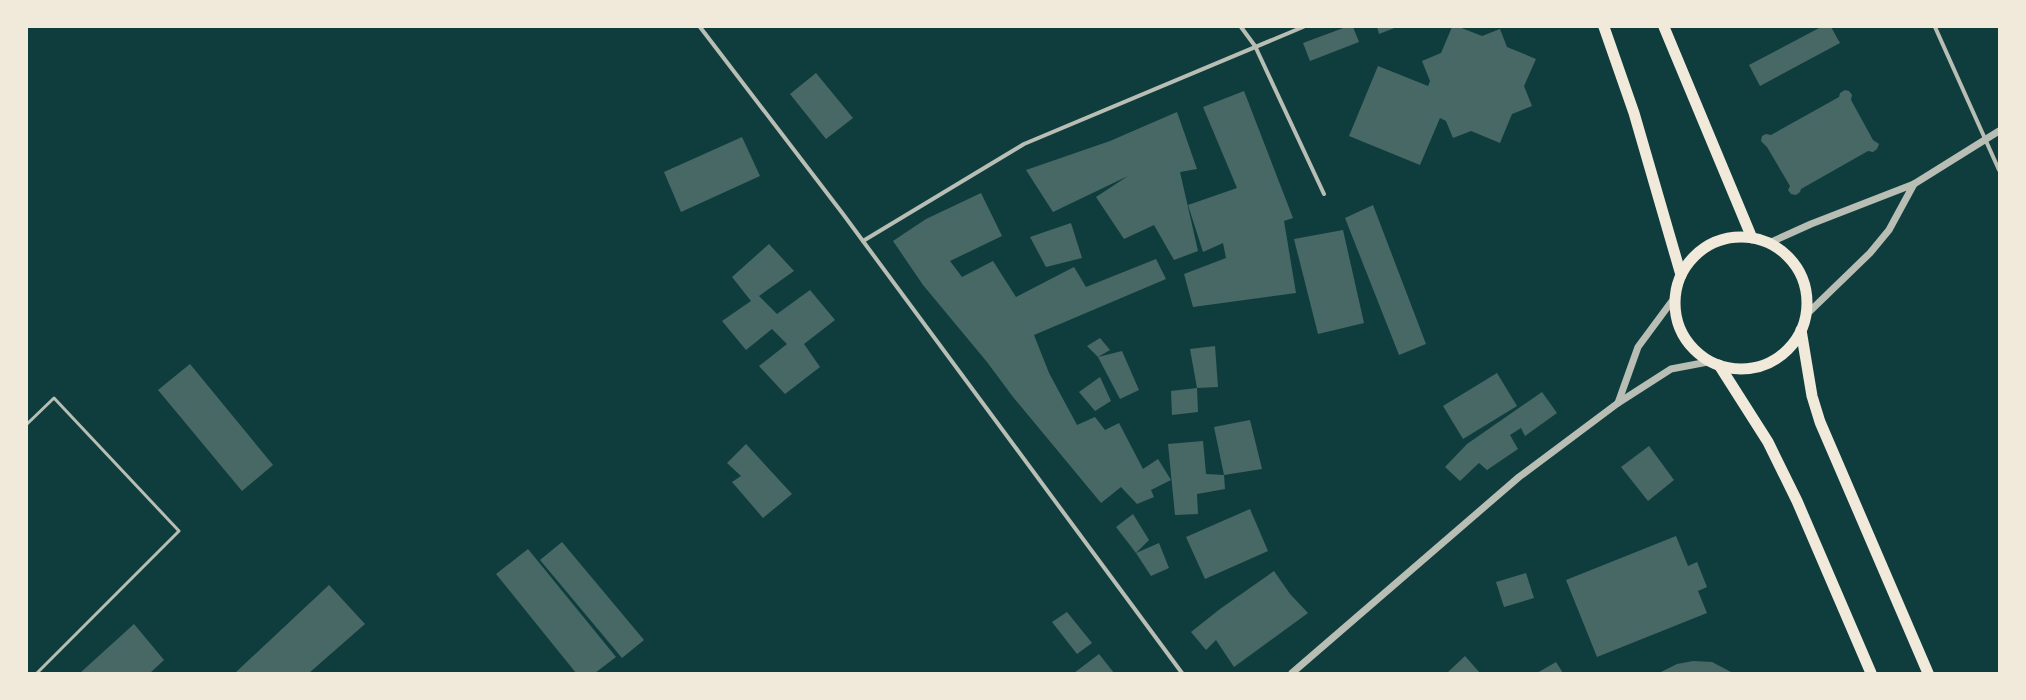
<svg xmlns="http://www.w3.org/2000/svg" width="2026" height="700" font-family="'Fira Sans Condensed',sans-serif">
<rect width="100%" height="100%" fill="#0f3d3e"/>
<g fill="#486865">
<polygon points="1346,27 1353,27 1359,42 1310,61 1303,43"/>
<polygon points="1377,27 1397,27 1379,34"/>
<polygon points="1452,27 1459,27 1482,36 1500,29 1507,47 1536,59 1524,86 1532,106 1512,114 1500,143 1471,131 1453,138 1446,121 1440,118 1420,165 1349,136 1378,66 1428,86 1430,81 1422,61 1441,53"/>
<polygon points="1821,27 1831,27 1840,43 1760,86 1749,65"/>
<polygon points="816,73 853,118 826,139 790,94"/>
<polygon points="1845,90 1849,91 1852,95 1851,100 1873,140 1879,144 1877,149 1873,152 1868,151 1801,189 1800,192 1796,195 1791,194 1788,190 1790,186 1767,147 1761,141 1762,136 1766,134 1771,135 1839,97 1840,93"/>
<polygon points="1244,91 1293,218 1284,221 1296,293 1193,307 1184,274 1226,258 1223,243 1203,252 1188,205 1237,188 1203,107"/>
<polygon points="1177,112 1197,169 1180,172 1198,251 1174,260 1154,225 1124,239 1096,197 1128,176 1053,212 1026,170 1110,141"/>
<polygon points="742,137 760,176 681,212 664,172"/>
<polygon points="981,193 1002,236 950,261 962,277 993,261 1016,297 1074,267 1086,287 1156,259 1166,279 1034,335 1049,373 1077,425 1095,417 1105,430 1119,423 1143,469 1158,459 1171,480 1151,490 1154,497 1137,504 1121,487 1101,503 1013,397 987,362 923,285 893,241 926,219"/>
<polygon points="1373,205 1426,344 1399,355 1345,218"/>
<polygon points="1071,223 1082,258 1046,267 1030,237"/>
<polygon points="1343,230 1364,323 1318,334 1294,239"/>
<polygon points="769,244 794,271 759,296 777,314 810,290 835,320 804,344 820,367 785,394 759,366 787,344 772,329 746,350 722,321 751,301 732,277"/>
<polygon points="1100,338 1110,350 1098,357 1087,346"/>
<polygon points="1215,346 1218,387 1197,388 1198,412 1172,415 1171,391 1197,388 1190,349"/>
<polygon points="1122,351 1139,390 1120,399 1098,357"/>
<polygon points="190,364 273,465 242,491 158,390"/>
<polygon points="1497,373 1517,406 1463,439 1443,406"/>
<polygon points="1100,377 1111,401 1095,411 1079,392"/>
<polygon points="1542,392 1557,413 1525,436 1521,428 1510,435 1518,449 1487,470 1479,463 1460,481 1445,467 1467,444"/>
<polygon points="1250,420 1262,469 1224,475 1225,489 1197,494 1198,514 1175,515 1168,444 1203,441 1206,474 1224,475 1214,427"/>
<polygon points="746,444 792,494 763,518 732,482 741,476 727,463"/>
<polygon points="1649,446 1674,480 1648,501 1621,467"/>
<polygon points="1250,509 1268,551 1205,579 1186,537"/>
<polygon points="1133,514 1149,540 1136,553 1116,527"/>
<polygon points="1676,536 1688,566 1697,562 1707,587 1698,591 1707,613 1597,657 1566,580"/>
<polygon points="562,542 644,640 622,658 540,560"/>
<polygon points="1159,543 1169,568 1151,576 1136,553"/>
<polygon points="528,549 616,657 595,673 576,673 496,574"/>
<polygon points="1274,571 1290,594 1308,613 1234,667 1216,640 1206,650 1191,632 1220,609"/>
<polygon points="1526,573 1534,598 1504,607 1496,582"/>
<polygon points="329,585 365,624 309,673 235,673"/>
<polygon points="1067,612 1092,643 1077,654 1052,622"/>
<polygon points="134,624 164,660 150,673 80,673"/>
<polygon points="1099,654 1114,673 1074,673"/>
<polygon points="1465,656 1480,673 1447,673"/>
<polygon points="1693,661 1712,662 1733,673 1659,673 1677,664"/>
<polygon points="1556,662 1563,673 1537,673"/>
</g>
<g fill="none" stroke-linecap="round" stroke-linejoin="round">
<polyline stroke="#b8beb3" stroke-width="3" points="27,424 54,398 179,531 37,673"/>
<g stroke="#b8beb3" stroke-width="4">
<polyline points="700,27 843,214 1182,673"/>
<polyline points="1241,27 1255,46 1324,194"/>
<polyline points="1935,27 1999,170"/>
<polyline points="863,241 1024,144 1303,27"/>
</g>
<g stroke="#b8beb3" stroke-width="7">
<polyline points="1769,243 1811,224 1914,184 1999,131"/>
<polyline points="1807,314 1870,253 1889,230 1914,184"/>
<polyline points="1618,403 1638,347 1675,297"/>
<polyline points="1292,673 1519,477 1618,403 1671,369 1713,361"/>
</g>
<g stroke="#f1e9da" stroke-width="11">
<polyline points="1604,27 1634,113 1681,275"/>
<polyline points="1664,27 1752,238"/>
<circle cx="1741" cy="303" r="66"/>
<polyline points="1801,330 1812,396 1820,422 1928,673"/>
<polyline points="1719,365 1768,442 1797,501 1871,673"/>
</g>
</g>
<rect width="2026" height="700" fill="none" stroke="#f1e9da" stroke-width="56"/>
</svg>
